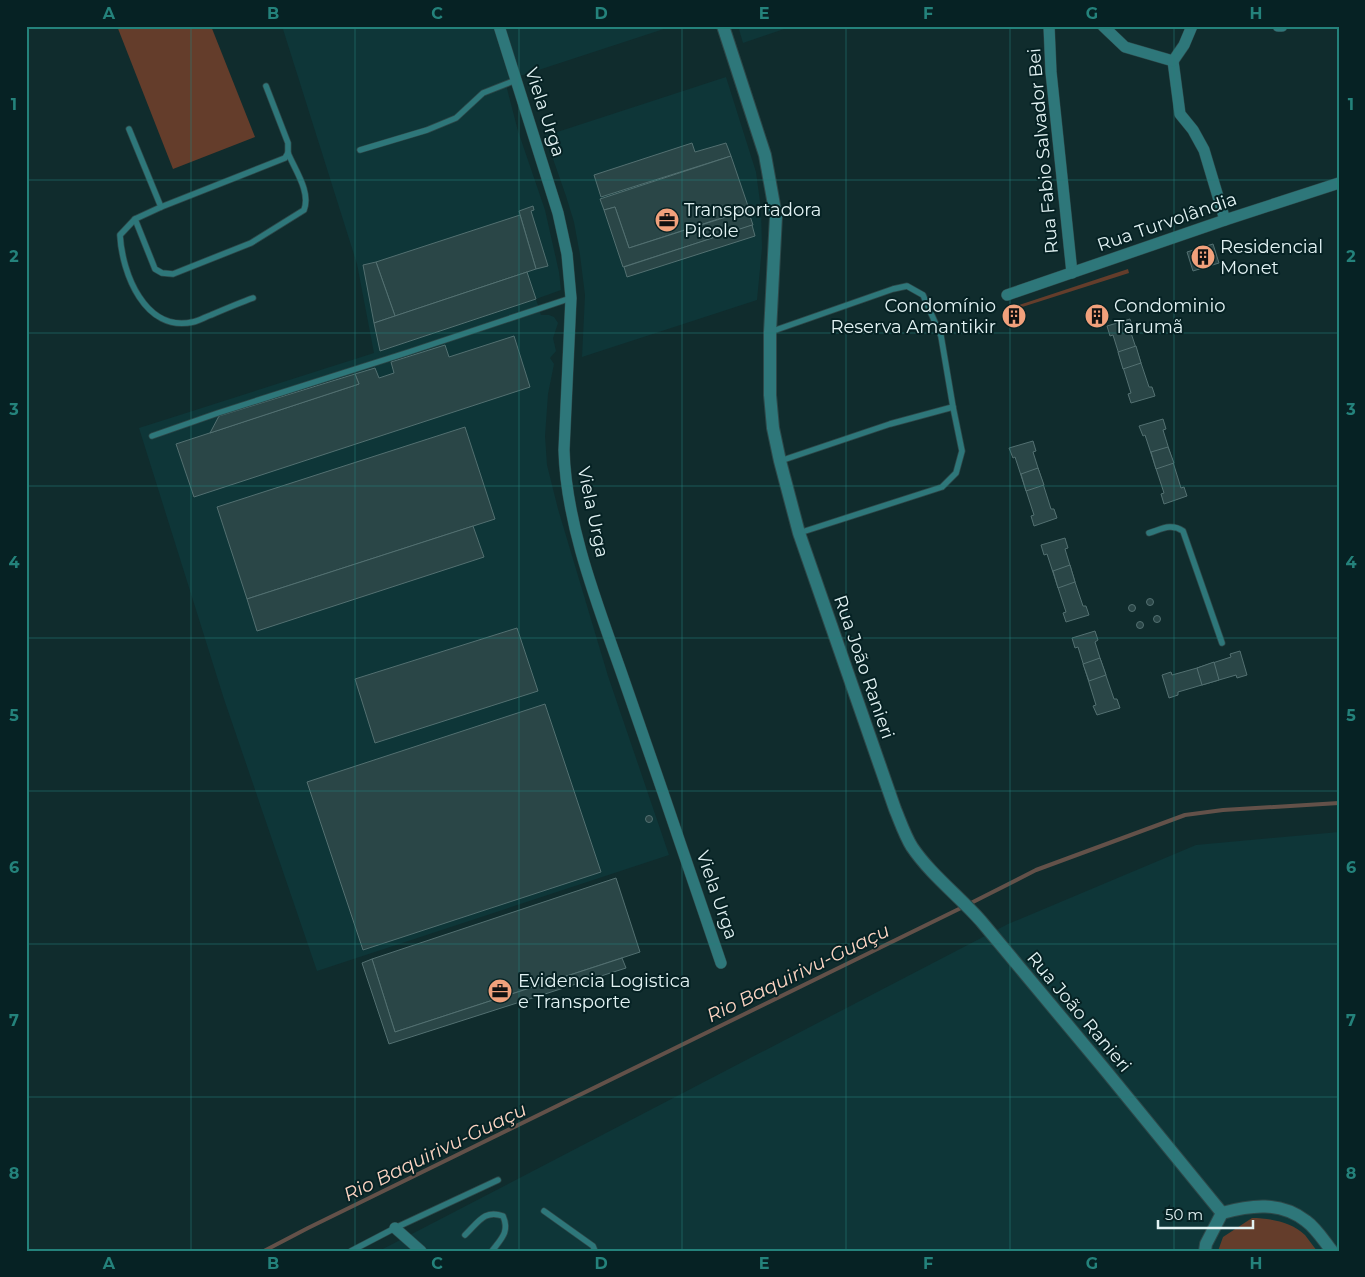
<svg xmlns="http://www.w3.org/2000/svg" width="1365" height="1277" font-family="Montserrat,sans-serif">
<rect width="100%" height="100%" fill="#102c2d"/>
<g fill="#0e3638">
<polygon points="282,26 673,26 505,81 518,131 545,210 559,272 561,290 536,299 541,315 549,315 554,317 558,323 553,338 556,351 550,358 554,364 548,394 545,436 547,465 558,509 608,676 669,855 317,971 224,699 139,428 374,353 357,264"/>
<polygon points="738,26 793,26 743,43"/>
<polygon points="726,77 756,172 761,209 762,248 757,300 582,357 585,295 580,255 574,222 566,196 545,136"/>
<polygon points="1339,832 1339,1251 379,1251 1008,924 1196,845"/>
</g>
<g fill="#643d2b">
<polygon points="117,26 211,26 255,137 173,169"/>
<polygon points="1128,269 1129,273 1019,308 1005,312 1004,310"/>
<path d="M1252 1218C1270 1218 1292 1222 1305 1235 1309 1240 1313 1246 1317 1251H1218L1223 1237Z"/>
</g>
<g fill="none" stroke-linecap="round" stroke-linejoin="round">
<g stroke="#635149" stroke-width="4">
<polyline points="969,904 1036,870 1185,815 1223,810 1339,803"/>
<polyline points="264,1251 308,1228 963,907"/>
</g>
</g>
<g fill="#2a4647" stroke="#537071">
<polygon points="692,143 695,152 726,143 731,156 601,197 594,175"/>
<polygon points="731,156 749,209 629,248 615,207 604,210 600,199"/>
<polygon points="533,206 534,210 531,211 548,266 536,269 519,211"/>
<polygon points="615,207 629,248 748,210 753,225 623,267 604,210"/>
<polygon points="520,215 536,269 395,316 376,262"/>
<polygon points="752,225 755,236 627,277 624,267"/>
<polygon points="1213,244 1219,263 1193,271 1187,252"/>
<polygon points="376,262 395,316 374,323 363,265"/>
<polygon points="527,272 536,299 380,351 374,323"/>
<polygon points="1019,308 1023,321 1009,325 1005,312"/>
<polygon points="1105,308 1108,318 1089,324 1085,313"/>
<polygon points="1130,319 1133,328 1130,330 1149,387 1152,387 1155,396 1131,403 1128,394 1131,393 1113,335 1110,336 1107,326"/>
<polygon points="514,336 530,387 194,497 176,444 359,384 355,374 375,368 379,378 394,373 391,362 445,345 449,357"/>
<polygon points="1136,346 1141,363 1123,369 1118,352"/>
<polygon points="355,374 359,384 210,433 219,416"/>
<polygon points="1163,419 1166,429 1163,430 1181,488 1184,487 1187,496 1164,504 1161,494 1164,493 1145,435 1143,436 1139,426"/>
<polygon points="465,427 495,519 247,599 217,507"/>
<polygon points="1033,441 1036,451 1033,452 1051,509 1054,509 1057,518 1034,526 1031,516 1034,515 1015,457 1013,458 1009,448"/>
<polygon points="1168,447 1174,463 1156,469 1151,452"/>
<polygon points="1038,468 1044,485 1026,491 1021,474"/>
<polygon points="473,526 484,557 257,631 247,599"/>
<polygon points="1065,538 1068,548 1065,549 1075,582 1083,606 1086,606 1089,615 1066,622 1063,613 1066,612 1047,554 1044,555 1041,545"/>
<polygon points="1070,565 1075,582 1058,588 1053,571"/>
<circle cx="1150" cy="602" r="3.5"/>
<circle cx="1132" cy="608" r="3.5"/>
<circle cx="1157" cy="619" r="3.5"/>
<circle cx="1140" cy="625" r="3.5"/>
<polygon points="517,628 538,691 375,743 355,679"/>
<polygon points="1095,631 1098,640 1095,642 1100,658 1114,699 1117,699 1120,708 1097,715 1093,706 1096,705 1078,647 1075,648 1072,638"/>
<polygon points="1240,651 1247,675 1237,678 1236,675 1178,692 1178,695 1169,698 1162,675 1171,672 1172,675 1197,668 1231,657 1230,654"/>
<polygon points="1100,658 1106,675 1089,681 1083,664"/>
<polygon points="1214,662 1219,680 1202,685 1197,668"/>
<polygon points="545,704 601,872 363,950 307,782"/>
<circle cx="649" cy="819" r="3.5"/>
<polygon points="616,878 640,952 395,1032 372,959"/>
<polygon points="622,958 626,968 389,1044 362,963 372,959 395,1032"/>
</g>
<g fill="none" stroke-linecap="round" stroke-linejoin="round">
<defs>
<g id="service">
<path d="M129 129 161 207 135 219 120 235C122 273 145 333 193 322 199 321 205 317 211 315 225 309 239 303 253 298"/>
<polyline points="360,150 427,130 456,118 483,93 516,80"/>
<polyline points="161,207 285,158 288,153 288,143 266,86"/>
<path d="M135 219 155 269 162 273 173 274 251 243 304 210C311 192 295 170 288 153"/>
<polyline points="770,332 893,289 907,286 923,295 941,336 953,407 890,424 780,461"/>
<polyline points="152,436 218,413 409,352 571,298"/>
<polyline points="799,533 942,487 956,473 962,451 953,407"/>
<path d="M1149 533C1162 529 1171 523 1183 531L1222 643"/>
<polyline points="544,1211 593,1246 595,1251"/>
<path d="M465 1235C478 1223 484 1209 503 1216 510 1232 501 1239 492 1251"/>
<polyline points="351,1251 395,1228 498,1180"/>
</g>
<g id="minor">
<path d="M499 26 558 213 567 254 571 298 564 450C566 527 599 608 624 680 657 774 689 869 721 963"/>
<polyline points="1049,26 1051,72 1072,273"/>
<polyline points="1103,26 1125,47 1173,61 1180,114 1193,130 1204,150 1225,220"/>
<polyline points="1278,26 1282,26"/>
<polyline points="1173,61 1184,45 1192,26"/>
<polyline points="1007,295 1225,220 1339,183"/>
<polyline points="395,1228 421,1251"/>
</g>
<g id="tertiary">
<path d="M723 26 765 155 776 216 770 332V395L773 428 780 461 799 533 895 809C900 821 905 836 912 847 931 875 959 896 981 921L1106 1071 1222 1213"/>
<path d="M1205 1251 1206 1244 1222 1213C1251 1205 1280 1201 1306 1221 1316 1228 1324 1241 1332 1251"/>
</g>
</defs>
<use href="#service" stroke="#2d4849" stroke-width="7"/>
<use href="#minor" stroke="#2d4849" stroke-width="12"/>
<use href="#tertiary" stroke="#2d4849" stroke-width="14"/>
<use href="#service" stroke="#2e777a" stroke-width="5.5"/>
<use href="#minor" stroke="#2e777a" stroke-width="11"/>
<use href="#tertiary" stroke="#2e777a" stroke-width="12"/>
</g>
<path fill="none" stroke="#24827b" stroke-width="1" stroke-opacity="0.55" d="M191 26V1251M355 26V1251M519 26V1251M682 26V1251M846 26V1251M1010 26V1251M1174 26V1251M26 180H1339M26 333H1339M26 486H1339M26 638H1339M26 791H1339M26 944H1339M26 1097H1339"/>
<defs>
<symbol id="office-disc" viewBox="-11 -11 22 22"><circle r="9.5" fill="#f1a17c" stroke="#062224"/><path d="M-6-3h4V-5.5h4V-3h4V5H-6ZM-1-4.5V-3h2v-1.5ZM-6 0V1H6V0Z" fill="#111"/></symbol>
<symbol id="building-disc" viewBox="-11 -11 22 22"><circle r="9.5" fill="#f1a17c" stroke="#062224"/><path d="M-4-6H4V6H1V3H-1V6H-4ZM-2.5-4.3h1.7v1.8h-1.7ZM.8-4.3h1.7v1.8H.8ZM-2.5-1h1.7V.8h-1.7ZM.8-1h1.7V.8H.8Z" fill="#111"/></symbol>
</defs>
<g fill-rule="evenodd">
<use href="#office-disc" x="653" y="206" width="28" height="28"/>
<use href="#building-disc" x="1189" y="243" width="28" height="28"/>
<use href="#building-disc" x="1000" y="302" width="28" height="28"/>
<use href="#building-disc" x="1083" y="302" width="28" height="28"/>
<use href="#office-disc" x="486" y="977" width="28" height="28"/>
</g>
<g text-anchor="middle" dominant-baseline="central" stroke-width="4" stroke-linejoin="round" paint-order="stroke">
<g font-size="18" fill="#e2f2f3" stroke="#062224">
<text transform="translate(545 112) rotate(72)">Viela Urga</text>
<text transform="translate(1043 151) rotate(-95)">Rua Fabio Salvador Bei</text>
<text transform="translate(1167 222) rotate(-19)">Rua Turvolândia</text>
<text transform="translate(593 512) rotate(78)">Viela Urga</text>
<text transform="translate(864 667) rotate(71)">Rua João Ranieri</text>
<text transform="translate(717 895) rotate(71)">Viela Urga</text>
<text transform="translate(1079 1012) rotate(50)">Rua João Ranieri</text>
</g>
<g font-size="18" fill="#e2f2f3" stroke="#062224" text-anchor="start">
<text x="684" y="210">Transportadora<tspan x="684" dy="21">Picole</tspan></text>
<text x="1220" y="247">Residencial<tspan x="1220" dy="21">Monet</tspan></text>
<text x="996" y="306" text-anchor="end">Condomínio<tspan x="996" dy="21">Reserva Amantikir</tspan></text>
<text x="1114" y="306">Condominio<tspan x="1114" dy="21">Tarumã</tspan></text>
<text x="518" y="981">Evidencia Logistica<tspan x="518" dy="21">e Transporte</tspan></text>
</g>
<g font-size="19" font-style="italic" fill="#fdd5c3" stroke="#062224">
<text transform="translate(798 973) rotate(-26)">Rio Baquirivu-Guaçu</text>
<text transform="translate(435 1152) rotate(-26)">Rio Baquirivu-Guaçu</text>
</g>
</g>
<rect width="1365" height="1277" fill="none" stroke="#062224" stroke-width="55"/>
<path d="M1158 1220v8h95v-8" fill="none" stroke="#e2f2f3" stroke-width="2.5"/>
<text x="1165" y="1220" font-size="15" fill="#e2f2f3" stroke="#062224" stroke-width="4" paint-order="stroke">50 m</text>
<rect x="28" y="28" width="1310" height="1222" fill="none" stroke="#24827b" stroke-width="2"/>
<g font-size="16" text-anchor="middle" font-weight="bold" fill="#24827b">
<text x="109" y="19">A</text>
<text x="273" y="19">B</text>
<text x="437" y="19">C</text>
<text x="601" y="19">D</text>
<text x="764" y="19">E</text>
<text x="928" y="19">F</text>
<text x="1092" y="19">G</text>
<text x="1256" y="19">H</text>
<text x="14" y="110">1</text>
<text x="1351" y="110">1</text>
<text x="14" y="262">2</text>
<text x="1351" y="262">2</text>
<text x="14" y="415">3</text>
<text x="1351" y="415">3</text>
<text x="14" y="568">4</text>
<text x="1351" y="568">4</text>
<text x="14" y="721">5</text>
<text x="1351" y="721">5</text>
<text x="14" y="873">6</text>
<text x="1351" y="873">6</text>
<text x="14" y="1026">7</text>
<text x="1351" y="1026">7</text>
<text x="14" y="1179">8</text>
<text x="1351" y="1179">8</text>
<text x="109" y="1269">A</text>
<text x="273" y="1269">B</text>
<text x="437" y="1269">C</text>
<text x="601" y="1269">D</text>
<text x="764" y="1269">E</text>
<text x="928" y="1269">F</text>
<text x="1092" y="1269">G</text>
<text x="1256" y="1269">H</text>
</g>
</svg>
